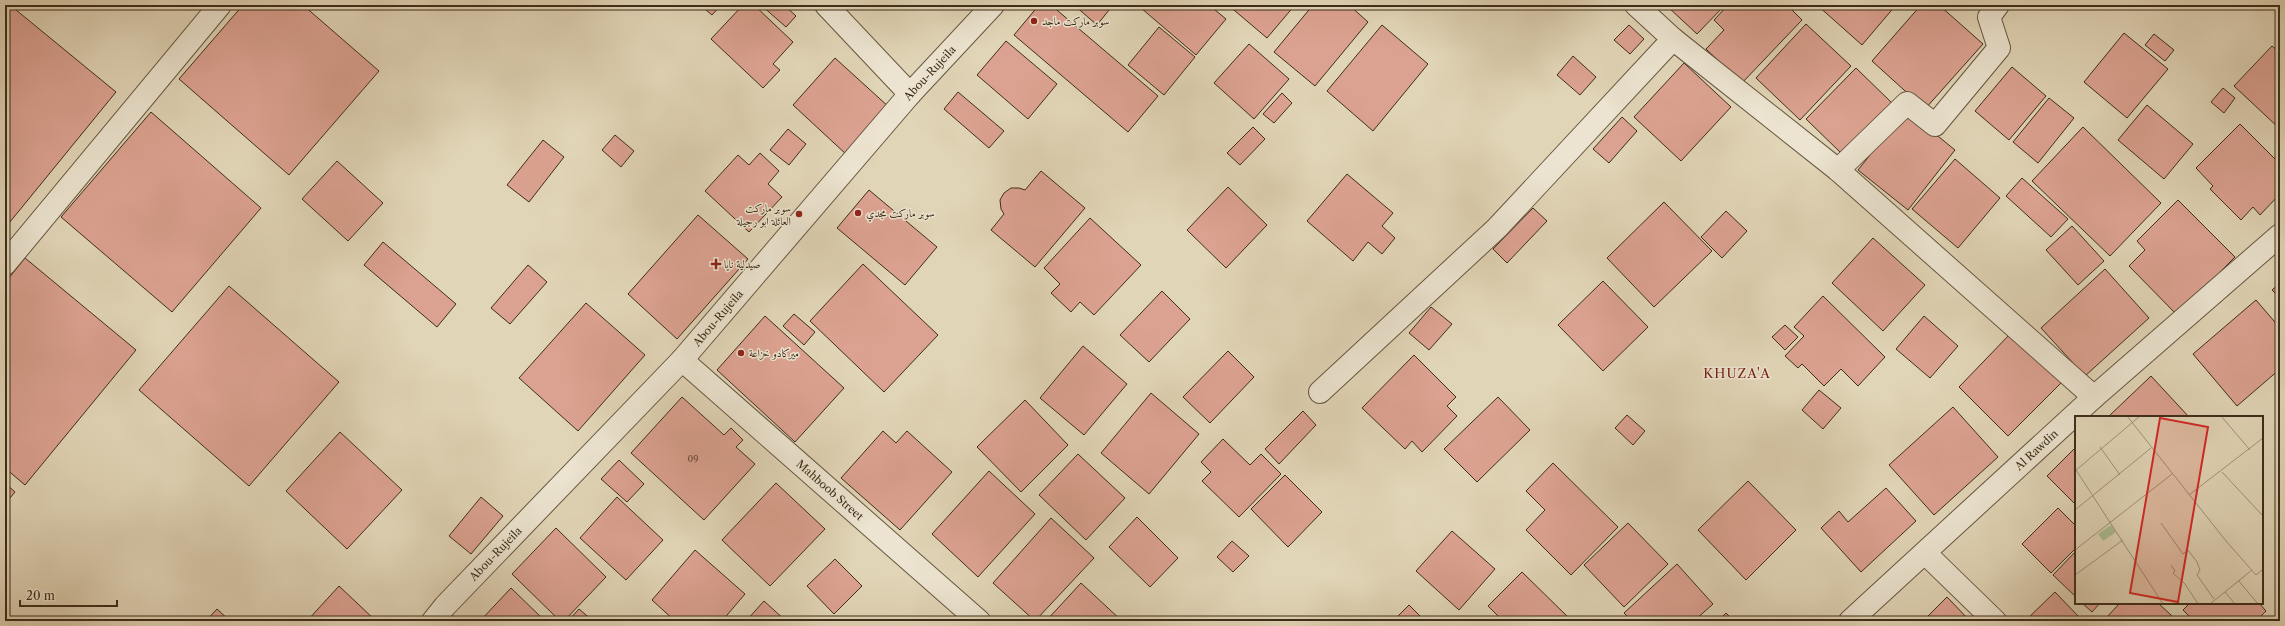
<svg xmlns="http://www.w3.org/2000/svg" width="2285" height="626" font-family="'Libre Caslon Text',Amiri,serif">
<rect width="100%" height="100%" fill="#e1d5b7"/>
<filter id="stains"><feTurbulence type="fractalNoise" baseFrequency=".005" numOctaves="4"/><feColorMatrix values="0 0 0 0 .2 0 0 0 0 .09 0 0 0 0 .02 0 0 0 .5 -.17"/></filter>
<radialGradient id="worn" r=".72"><stop offset=".6" stop-color="#630" stop-opacity="0"/><stop offset="1" stop-color="#630" stop-opacity=".3"/></radialGradient>
<g fill="#dca291" stroke="#3e2d1a">
<polygon points="5,5 10,5 116,92 5,228"/>
<polygon points="243,5 303,5 379,71 289,175 179,79"/>
<polygon points="700,5 721,5 712,15"/>
<polygon points="743,5 754,5 793,42 773,64 780,70 763,88 711,39"/>
<polygon points="761,5 784,5 796,16 786,27"/>
<polygon points="1039,5 1051,5 1158,96 1128,132 1014,35"/>
<polygon points="1074,5 1113,5 1097,25"/>
<polygon points="1143,5 1209,5 1226,19 1196,55 1141,8"/>
<polygon points="1228,5 1295,5 1267,38"/>
<polygon points="1313,5 1349,5 1368,22 1315,86 1274,52"/>
<polygon points="1670,5 1725,5 1697,34 1668,7"/>
<polygon points="1728,5 1787,5 1802,20 1742,83 1706,49 1724,30 1714,20"/>
<polygon points="1817,5 1896,5 1862,45"/>
<polygon points="1921,5 1939,5 1983,44 1925,109 1872,61"/>
<polygon points="1806,24 1851,66 1800,120 1756,78"/>
<polygon points="1382,25 1428,64 1373,131 1327,91"/>
<polygon points="1629,25 1644,39 1630,54 1614,40"/>
<polygon points="1159,27 1195,57 1164,95 1128,65"/>
<polygon points="2124,33 2168,69 2127,118 2084,82"/>
<polygon points="2154,34 2174,50 2165,61 2145,45"/>
<polygon points="1006,41 1057,84 1028,119 977,75"/>
<polygon points="1249,44 1289,79 1254,119 1214,83"/>
<polygon points="2272,46 2280,53 2280,129 2234,86"/>
<polygon points="1573,56 1596,77 1580,95 1557,75"/>
<polygon points="835,58 890,108 848,156 793,105"/>
<polygon points="1684,63 1731,107 1681,161 1634,117"/>
<polygon points="2012,67 2046,96 2009,140 1975,111"/>
<polygon points="1856,68 1892,103 1842,154 1806,119"/>
<polygon points="2223,88 2235,98 2224,113 2211,102"/>
<polygon points="958,92 1004,131 989,148 944,109"/>
<polygon points="1282,93 1292,103 1274,123 1263,114"/>
<polygon points="2049,98 2074,118 2038,163 2013,142"/>
<polygon points="2147,105 2193,144 2164,179 2118,140"/>
<polygon points="1906,110 1955,150 1908,210 1858,170"/>
<polygon points="151,112 261,208 172,312 61,217"/>
<polygon points="1622,117 1637,131 1609,163 1593,149"/>
<polygon points="2240,124 2280,164 2280,185 2276,188 2280,194 2260,215 2253,207 2241,220 2210,189 2213,186 2196,168"/>
<polygon points="1253,127 1265,139 1240,165 1227,153"/>
<polygon points="2083,127 2161,203 2110,256 2032,181"/>
<polygon points="788,129 806,144 789,165 770,150"/>
<polygon points="615,135 634,151 621,167 602,150"/>
<polygon points="543,140 564,157 529,202 507,185"/>
<polygon points="760,153 779,171 768,184 782,197 749,232 705,191 738,155 749,165"/>
<polygon points="1955,159 2000,198 1958,248 1912,209"/>
<polygon points="337,161 383,203 348,241 302,199"/>
<polygon points="1041,171 1085,208 1035,267 991,230 1004,214 1001,209 1000,200 1004,193 1011,188 1019,188 1025,190"/>
<polygon points="1347,174 1393,213 1382,226 1395,238 1382,254 1368,242 1353,261 1307,221"/>
<polygon points="2022,178 2068,219 2051,237 2006,196"/>
<polygon points="1228,187 1267,225 1226,268 1187,230"/>
<polygon points="869,190 937,247 905,285 837,228"/>
<polygon points="2178,200 2235,257 2177,315 2129,266 2145,250 2137,241"/>
<polygon points="1664,202 1712,251 1654,307 1607,258"/>
<polygon points="1533,208 1547,221 1507,263 1493,249"/>
<polygon points="1726,211 1747,231 1722,258 1701,237"/>
<polygon points="698,215 748,259 677,339 628,294"/>
<polygon points="1090,218 1141,265 1094,315 1080,302 1071,312 1051,293 1060,284 1044,268"/>
<polygon points="2072,226 2104,261 2078,285 2046,250"/>
<polygon points="1873,238 1925,285 1883,331 1832,283"/>
<polygon points="383,242 456,304 437,327 364,265"/>
<polygon points="25,258 136,350 25,485 5,468 5,283"/>
<polygon points="863,264 938,335 884,392 810,321"/>
<polygon points="528,265 547,282 510,324 491,308"/>
<polygon points="2105,269 2149,318 2085,376 2041,328"/>
<polygon points="1603,281 1648,327 1603,371 1558,325"/>
<polygon points="2280,283 2280,298 2272,290"/>
<polygon points="229,286 339,382 249,486 139,390"/>
<polygon points="1162,291 1190,319 1149,362 1120,335"/>
<polygon points="1823,296 1885,357 1858,386 1841,369 1824,386 1802,364 1798,368 1785,356 1804,336 1794,327"/>
<polygon points="2256,300 2280,328 2280,369 2237,406 2193,354"/>
<polygon points="586,303 645,355 578,431 519,378"/>
<polygon points="1431,307 1452,324 1429,350 1409,333"/>
<polygon points="794,314 815,332 804,345 783,326"/>
<polygon points="765,316 844,388 795,442 717,370"/>
<polygon points="1924,316 1958,346 1930,378 1896,349"/>
<polygon points="1785,325 1798,337 1785,350 1772,337"/>
<polygon points="2011,333 2061,383 2008,436 1959,387"/>
<polygon points="1083,346 1127,384 1084,435 1040,398"/>
<polygon points="1228,351 1254,377 1210,423 1183,397"/>
<polygon points="1414,355 1456,397 1447,406 1457,416 1422,452 1412,441 1405,449 1362,408"/>
<polygon points="2151,376 2189,417 2108,417"/>
<polygon points="1819,390 1841,408 1823,429 1802,410"/>
<polygon points="1151,393 1199,434 1149,494 1101,453"/>
<polygon points="682,397 724,435 731,428 743,440 736,447 755,464 704,520 631,453"/>
<polygon points="1498,397 1530,430 1477,482 1444,449"/>
<polygon points="1025,400 1068,445 1021,492 977,447"/>
<polygon points="1953,407 1998,457 1934,515 1889,465"/>
<polygon points="1303,411 1316,425 1279,464 1265,449"/>
<polygon points="1627,415 1645,431 1633,445 1615,428"/>
<polygon points="883,431 896,443 907,431 952,472 900,530 841,478"/>
<polygon points="340,432 402,490 347,549 286,491"/>
<polygon points="1223,439 1250,465 1261,454 1281,474 1239,517 1202,481 1211,472 1201,462"/>
<polygon points="2076,447 2076,505 2047,476"/>
<polygon points="1078,454 1125,498 1086,540 1039,495"/>
<polygon points="619,460 644,484 627,502 601,479"/>
<polygon points="1553,463 1618,527 1571,575 1526,530 1545,510 1526,491"/>
<polygon points="989,471 1035,514 978,577 932,534"/>
<polygon points="1285,475 1322,512 1288,547 1251,509"/>
<polygon points="1748,481 1796,530 1746,580 1698,530"/>
<polygon points="5,483 15,492 5,504"/>
<polygon points="776,483 825,529 770,586 722,540"/>
<polygon points="1886,488 1916,521 1861,572 1821,528 1839,511 1848,522"/>
<polygon points="481,497 503,516 471,554 449,536"/>
<polygon points="617,497 663,540 626,580 580,538"/>
<polygon points="2058,508 2076,526 2076,548 2051,573 2022,544"/>
<polygon points="1137,517 1178,558 1150,587 1109,547"/>
<polygon points="1051,518 1094,558 1035,621 993,583"/>
<polygon points="1628,523 1668,564 1624,607 1584,565"/>
<polygon points="556,528 606,577 564,621 560,621 512,574"/>
<polygon points="1452,531 1495,569 1459,610 1416,571"/>
<polygon points="1232,541 1249,556 1233,572 1217,557"/>
<polygon points="695,550 745,594 722,621 675,621 652,600"/>
<polygon points="2076,551 2076,597 2053,575"/>
<polygon points="835,559 862,586 834,614 807,586"/>
<polygon points="1677,564 1713,604 1694,621 1632,621 1624,613"/>
<polygon points="1522,572 1571,620 1570,621 1503,621 1488,606"/>
<polygon points="1081,583 1122,621 1046,621"/>
<polygon points="339,586 376,621 307,621"/>
<polygon points="511,588 545,621 480,621"/>
<polygon points="2055,592 2080,618 2078,621 2025,621"/>
<polygon points="1947,597 1970,621 1923,621"/>
<polygon points="764,601 786,621 746,621"/>
<polygon points="2082,603 2100,603 2092,612"/>
<polygon points="2120,603 2158,603 2172,616 2167,621 2106,621 2105,619"/>
<polygon points="2190,603 2259,603 2266,611 2256,621 2194,621 2183,610"/>
<polygon points="1409,605 1425,621 1393,621"/>
<polygon points="217,609 230,621 206,621"/>
<polygon points="579,609 593,621 568,621"/>
<polygon points="1726,613 1734,621 1718,621"/>
</g>
<g fill="none" stroke-linecap="round" stroke-linejoin="round">
<defs>
<g id="minor">
<polyline points="826,5 910,94"/>
<polyline points="1673,39 1838,170 2094,397"/>
<polyline points="1838,170 1907,103 1935,125 1999,48 1989,17 1998,5"/>
<polyline points="5,264 220,5"/>
<path id="s1" d="M682 360 979 621"/>
<polyline points="1320,392 1497,228 1673,39 1636,5"/>
<polyline points="1925,553 1995,621"/>
<path id="s2" d="M433 621 445 606 682 360 910 94 993 5"/>
<path id="s3" d="M1850 621 2094 397 2280 235"/>
</g>
</defs>
<use href="#minor" stroke="#675741" stroke-width="24"/>
<use href="#minor" stroke="#ece4d0" stroke-width="22"/>
</g>
<g fill="#8f2418" stroke="#ece4d0" stroke-width="1.5">
<circle cx="1034" cy="21" r="4"/>
<circle cx="858" cy="213" r="4"/>
<circle cx="799" cy="214" r="4"/>
<path d="M714 258h4v4h4v4h-4v4h-4v-4h-4v-4h4z"/>
<circle cx="741" cy="353" r="4"/>
</g>
<g text-anchor="middle" dominant-baseline="central" stroke-width="3" stroke-linejoin="round" paint-order="stroke">
<g font-size="9" fill="#664a38">
<text x="693" y="458">09</text>
</g>
<g font-size="11" fill="#3e2d1a" stroke="#ece4d0" text-anchor="start">
<text x="1042" y="21">سوبر ماركت ماجد</text>
<text x="791" y="208" text-anchor="end">سوبر ماركت<tspan x="791" dy="13">العائلة ابو رجيلة</tspan></text>
<text x="866" y="213">سوبر ماركت مجدي</text>
<text x="724" y="264">صيدلية نايا</text>
<text x="749" y="353">ميركادو خزاعة</text>
</g>
<g font-size="11" fill="#3e2d1a" stroke="#ece4d0">
<text stroke="none"><textPath href="#s2" startOffset="740">Abou-Rujeila</textPath></text>
<text stroke="none"><textPath href="#s2" startOffset="416">Abou-Rujeila</textPath></text>
<text stroke="none"><textPath href="#s3" startOffset="253">Al Rawdin</textPath></text>
<text stroke="none"><textPath href="#s1" startOffset="197">Mahboob Street</textPath></text>
<text stroke="none"><textPath href="#s2" startOffset="92">Abou-Rujeila</textPath></text>
</g>
<g font-size="13" letter-spacing="1" fill="#7a1f14" stroke="#ece4d0">
<text x="1737" y="373">KHUZA'A</text>
</g>
</g>
<g transform="translate(2075 416)">
<rect width="188" height="188" fill="#e1d5b7"/>
<path d="M36 109 41 116 28 125 23 118Z" fill="#adbe93"/>
<path fill="none" stroke="#a09278" stroke-width="1" d="M52 0 151 125 181 159 188 153M146 0 175 34M25 31 45 59M1 54 88 188M0 55 65 0M147 56 188 100M114 79 188 22M0 94 76 32M86 107 108 138 113 134 122 146 125 154 122 159 139 183M0 134 97 58M96 149 100 155 98 157 110 168 123 188M0 159 48 124M163 164 183 188M150 176 160 188M135 188 177 154"/>
<path fill="#d62828" fill-opacity="0.15" stroke="#d62828" stroke-width="2" d="M85 2 133 11 103 186 55 177Z"/>
<rect width="188" height="188" fill="none" stroke="#3e2d1a" stroke-width="2"/>
</g>
<rect width="2285" height="626" fill="none" stroke="#e1d5b7" stroke-width="20"/>
<rect x="6" y="6" width="2273" height="614" fill="none" stroke="#3e2d1a" stroke-width="2"/>
<rect x="10" y="10" width="2265" height="606" fill="none" stroke="#3e2d1a"/>
<path d="M20 600v6h97v-6" fill="none" stroke="#3e2d1a" stroke-width="2"/>
<text x="26" y="600" font-size="12" fill="#3e2d1a" stroke="#ece4d0" stroke-width="3" paint-order="stroke">20 m</text>
<rect width="100%" height="100%" filter="url(#stains)"/>
<rect width="100%" height="100%" fill="url(#worn)"/>
</svg>
